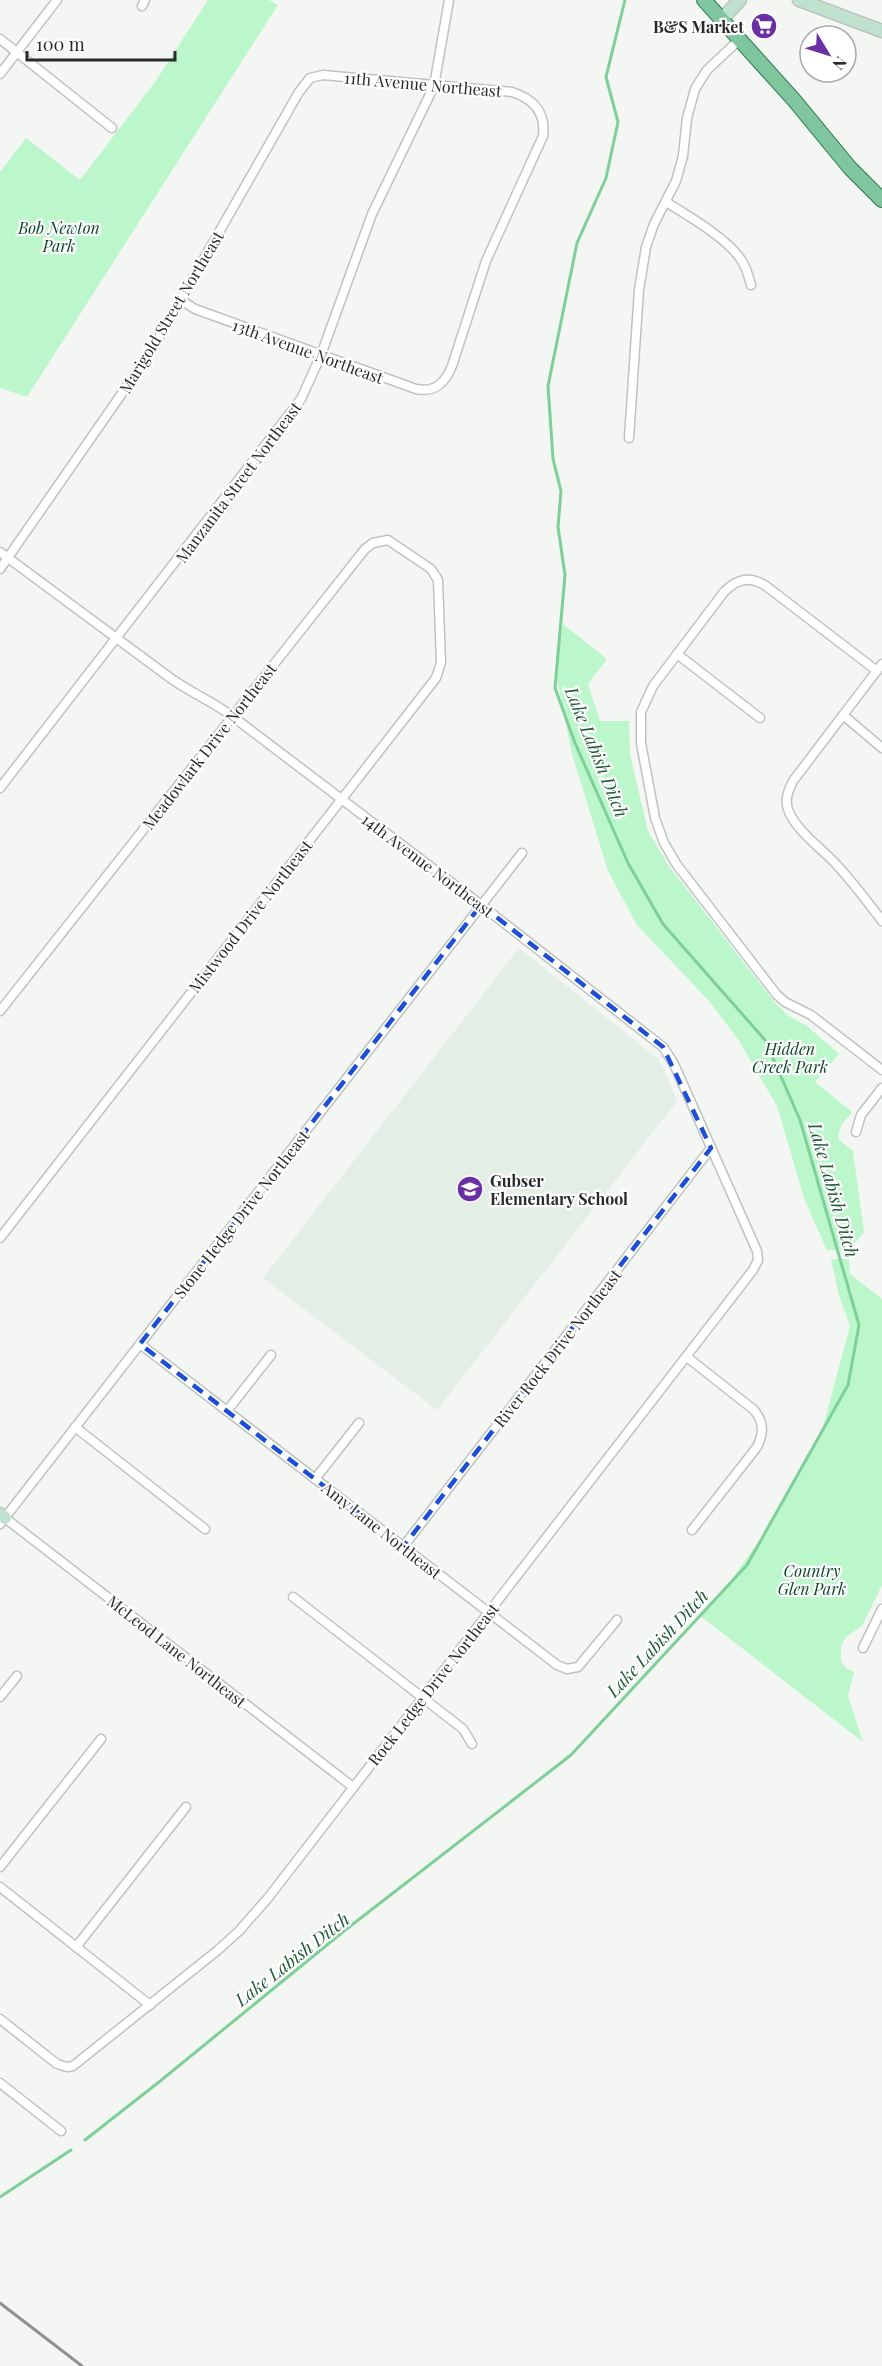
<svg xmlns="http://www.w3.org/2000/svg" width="882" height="2366" font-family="'Playfair Display',serif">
<rect width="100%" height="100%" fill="#f3f6f3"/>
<polygon fill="#e3eee6" points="519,948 657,1058 663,1067 677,1101 437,1410 263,1278"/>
<g fill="#bcf7cc">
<polygon points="208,0 269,0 278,5 27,397 0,388 0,172 26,138 80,180 155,82"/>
<path d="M563 624 607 659 588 684 600 721H629L630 754 648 831 668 865 775 1003 789 1016 807 1026 839 1054 815 1082 852 1112C845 1122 837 1126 839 1140L853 1151 864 1232 848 1251 827 1250 805 1201 777 1106 738 1039 709 1001 637 925 608 871 572 754 555 669Z"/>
<polygon points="831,1259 849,1259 850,1274 882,1299 882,1585 862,1626 846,1637 841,1645 841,1661 846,1668 854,1672 848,1696 863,1742 699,1615 724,1590 769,1527 803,1468 823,1427 850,1326 839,1296"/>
</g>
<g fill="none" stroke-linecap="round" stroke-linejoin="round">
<g stroke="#7ecf98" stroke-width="3">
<polyline points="85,2140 159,2082 344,1931 571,1755 747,1565 848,1385 859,1325 800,1120 765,1040 663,924 628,863 575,743 555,688 565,575 558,527 561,491 553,459 548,386 577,243 606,178 618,122 606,77 625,0"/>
<polyline points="0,2197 71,2150"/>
</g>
<defs>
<g id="street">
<polyline points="142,6 145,0"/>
<polyline points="0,39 112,128"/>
<polyline points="0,74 57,0"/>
<path d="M666 202C687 215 732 241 743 263 747 269 749 278 751 285"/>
<polyline points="629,438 639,290 646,247 654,224 676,181 683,156 687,118 695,89 707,70 739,40"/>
<path d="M0 552 169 677C189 692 212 701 232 716L481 905 663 1047 674 1064 757 1251 758 1260 753 1270 268 1898 239 1931 218 1950 73 2066 67 2067 57 2064 0 2019"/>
<path d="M0 569 150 353 299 92 310 78 323 75 512 92C534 99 546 113 543 136L486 261 452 366C445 383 435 393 416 389L195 309 181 300"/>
<polyline points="677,654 760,718"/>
<path d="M882 664 793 781C788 791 784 801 789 812 798 832 821 848 835 863 852 881 867 901 882 921"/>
<path d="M877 671 766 586C750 576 738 578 724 592L653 686 641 712V743L655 818 664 843 677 865 777 995 785 1002 811 1015 882 1070"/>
<polyline points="843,715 882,748"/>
<polyline points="0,788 301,399 321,355 372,214 434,86 449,0"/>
<polyline points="0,1011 365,549 373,543 388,540 431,569 438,580 441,663 436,678 0,1238"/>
<polyline points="856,1132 861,1115 882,1088"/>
<polyline points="140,1344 557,1665 567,1669 578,1667 617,1620"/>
<path d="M687 1357 754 1410C764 1422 764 1433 757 1447L692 1530"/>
<polyline points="227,1411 271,1355"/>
<polyline points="75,1427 205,1529"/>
<polyline points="315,1479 359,1423"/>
<polyline points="5,1518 353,1787"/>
<polyline points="0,1524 522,853"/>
<polyline points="403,1547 711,1148"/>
<polyline points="293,1597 463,1729 472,1744"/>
<polyline points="863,1648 882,1609"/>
<polyline points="0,1697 17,1676"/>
<polyline points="0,1867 101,1739"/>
<polyline points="0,1887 150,2005"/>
<polyline points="76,1947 186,1807"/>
<polyline points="0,2083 61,2131"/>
</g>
<g id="secondary">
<polyline points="799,0 882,31"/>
<polyline points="721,20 740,0"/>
<polyline points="0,1514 5,1518"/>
</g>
<polyline id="primary" points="704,0 794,100 850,168 882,200"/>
</defs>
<use href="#street" stroke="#bfc3c0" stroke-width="11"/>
<use href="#secondary" stroke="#bfc3c0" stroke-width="15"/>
<use href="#primary" stroke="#29764a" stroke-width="16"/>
<use href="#street" stroke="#fff" stroke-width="8"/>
<use href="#secondary" stroke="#bfe2ce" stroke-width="12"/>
<use href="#primary" stroke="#7fc59d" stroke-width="14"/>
<polyline stroke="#8f9290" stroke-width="3" points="0,2303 82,2366"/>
</g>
<path fill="none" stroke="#1d4ed8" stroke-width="4.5" stroke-dasharray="12 8" stroke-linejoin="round" d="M481 905 663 1047 711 1148 403 1547 140 1344Z"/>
<defs>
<symbol id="supermarket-disc" viewBox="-11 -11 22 22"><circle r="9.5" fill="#6b2fa5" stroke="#fff"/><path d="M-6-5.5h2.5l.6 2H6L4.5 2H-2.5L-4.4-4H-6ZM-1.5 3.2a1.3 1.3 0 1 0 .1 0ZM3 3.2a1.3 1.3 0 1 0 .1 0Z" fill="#fff"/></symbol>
<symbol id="school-disc" viewBox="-11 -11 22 22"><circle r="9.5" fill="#6b2fa5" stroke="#fff"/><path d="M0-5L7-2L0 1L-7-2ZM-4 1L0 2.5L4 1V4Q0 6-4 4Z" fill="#fff"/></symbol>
</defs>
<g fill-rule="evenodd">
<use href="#supermarket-disc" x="749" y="11" width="30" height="30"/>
<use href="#school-disc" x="455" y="1174" width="30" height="30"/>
</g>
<g text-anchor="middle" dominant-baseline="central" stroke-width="4.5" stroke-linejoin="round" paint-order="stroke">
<g font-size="16" font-weight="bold" fill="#292b2a" stroke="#fff" text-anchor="end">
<text x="744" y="26">B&amp;S Market</text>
<text x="490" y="1180" text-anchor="start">Gubser<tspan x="490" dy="18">Elementary School</tspan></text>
</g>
<g font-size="16" fill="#292b2a" stroke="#fff">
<text transform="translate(423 84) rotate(5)">11th Avenue Northeast</text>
<text transform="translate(171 312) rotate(-59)">Marigold Street Northeast</text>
<text transform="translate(308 351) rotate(20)">13th Avenue Northeast</text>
<text transform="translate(238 482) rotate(-53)">Manzanita Street Northeast</text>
<text transform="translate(209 746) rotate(-52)">Meadowlark Drive Northeast</text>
<text transform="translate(428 865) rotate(37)">14th Avenue Northeast</text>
<text transform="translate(250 916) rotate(-52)">Mistwood Drive Northeast</text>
<text transform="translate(241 1214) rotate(-52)">Stone Hedge Drive Northeast</text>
<text transform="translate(557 1348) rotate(-52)">River Rock Drive Northeast</text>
<text transform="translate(382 1530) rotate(38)">Amy Lane Northeast</text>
<text transform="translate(177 1651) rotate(38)">McLeod Lane Northeast</text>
<text transform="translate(433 1684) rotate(-52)">Rock Ledge Drive Northeast</text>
</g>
<g font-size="16" font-style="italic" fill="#084825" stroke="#fff">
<text x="59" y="227">Bob Newton<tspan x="59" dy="18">Park</tspan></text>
<text x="790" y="1048">Hidden<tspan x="790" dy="18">Creek Park</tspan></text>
<text x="812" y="1570">Country<tspan x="812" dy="18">Glen Park</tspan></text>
</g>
<g font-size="18" font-style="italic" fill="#215b37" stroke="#fff">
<text transform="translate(597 752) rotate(68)">Lake Labish Ditch</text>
<text transform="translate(834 1190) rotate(74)">Lake Labish Ditch</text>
<text transform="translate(657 1643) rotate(-47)">Lake Labish Ditch</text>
<text transform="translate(292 1959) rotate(-38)">Lake Labish Ditch</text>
</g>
</g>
<g transform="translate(828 54) rotate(128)"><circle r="28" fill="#ffffff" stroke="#a9aaaa" stroke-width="1.5"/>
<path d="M0-4.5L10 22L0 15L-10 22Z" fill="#6b2fa5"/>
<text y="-9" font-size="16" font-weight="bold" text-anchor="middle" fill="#292b2a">N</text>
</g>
<path d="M27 51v9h148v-9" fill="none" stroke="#292b2a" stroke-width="3"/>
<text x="36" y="51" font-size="18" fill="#292b2a" stroke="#ffffff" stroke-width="4.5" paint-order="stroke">100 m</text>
</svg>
